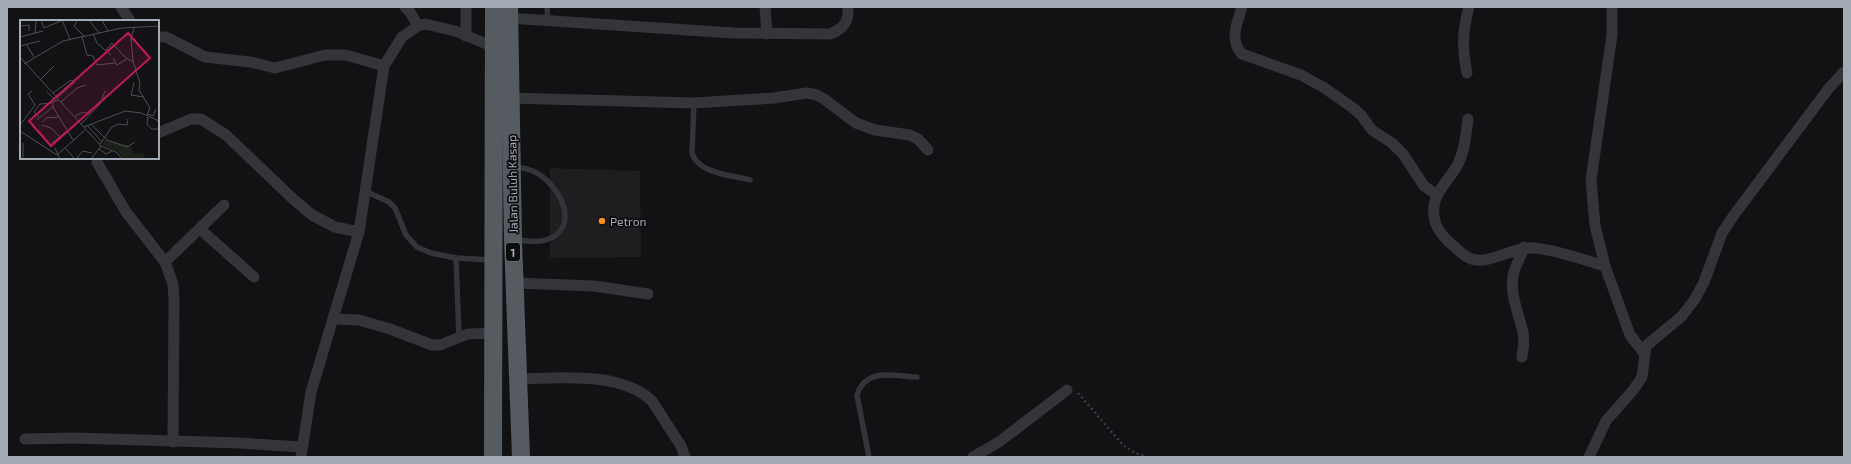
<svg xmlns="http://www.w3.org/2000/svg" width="1851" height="464" font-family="'Exo 2',sans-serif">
<rect width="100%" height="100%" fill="#121214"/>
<polygon fill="#1e1e21" points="550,168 640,171 641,257 550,258"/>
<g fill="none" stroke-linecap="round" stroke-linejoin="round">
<polyline stroke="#393c40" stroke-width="2.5" stroke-dasharray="2 3" stroke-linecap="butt" points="1078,393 1123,445 1135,453 1148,457"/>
<g stroke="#333539" stroke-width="5.5">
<polyline points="547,7 548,21"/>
<path d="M694 103 692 153C698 174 732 175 750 180"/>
<path d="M514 167C523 168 532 169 540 175 561 189 581 228 546 240 538 243 525 240 515 240"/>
<polyline points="365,191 389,202 395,208 406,235 417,247 431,253 456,258 491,260"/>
<polyline points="456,258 459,337"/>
<path d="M869 457 857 395C866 367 893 376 917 377"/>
</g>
<g stroke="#333539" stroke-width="11">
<polyline points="121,7 130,21"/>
<polyline points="405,7 410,12 418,26"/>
<polyline points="765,7 767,34"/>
<path d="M1242 7C1237 23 1229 40 1242 54L1301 75 1323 87 1353 108 1361 115 1372 130 1392 143 1403 154 1424 186 1437 195"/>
<polyline points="1612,7 1612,35 1591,180 1595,225 1605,266 1630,335 1644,353"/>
<path d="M509 18 733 33 830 34C844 29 849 21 848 7"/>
<polyline points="466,36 466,7"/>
<polyline points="158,37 166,37 205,57 250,62 275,68 325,55 346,55 384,66"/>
<path d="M1467 73C1462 47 1462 33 1469 7"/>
<polyline points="510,98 694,103 774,98 807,93 817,95 824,99 856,123 875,130 910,135 918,139 928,150"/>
<path d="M1468 119C1466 134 1465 150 1458 164 1451 178 1436 190 1434 206 1432 221 1438 231 1448 241 1455 247 1461 254 1469 258 1487 267 1513 246 1534 248 1553 249 1585 260 1605 266"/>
<polyline points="158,133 191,119 201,119 226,135 292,198 312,215 335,227 359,232"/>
<polyline points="97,162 126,212 165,262 173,284 174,299 173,442"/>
<polyline points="200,229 254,277"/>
<polyline points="165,262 224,205"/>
<polyline points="515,283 594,286 648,294"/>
<polyline points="334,319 359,320 390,329 432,345 440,345 468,334 494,333"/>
<path d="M1522 357C1523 349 1525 340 1523 333 1519 313 1510 297 1513 276 1515 265 1521 257 1524 247"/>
<path d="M518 379C559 378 620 371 652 401L681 446 685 457"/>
<polyline points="25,439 74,438 240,443 301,447"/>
<polyline points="301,457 311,392 359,232 384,66 402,37 418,26 425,24 455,31 494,47"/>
<polyline points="973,457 999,442 1067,390"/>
<polyline points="1589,457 1606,421 1634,389 1642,377 1646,346 1682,316 1695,299 1704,282 1722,233 1734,215 1829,88 1844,72"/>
</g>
<g stroke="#565a61" stroke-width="18">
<polyline points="509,7 513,240 521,457"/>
<polyline points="493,457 494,7"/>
</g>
</g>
<circle fill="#fe9020" stroke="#0d0d0f" stroke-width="1.5" cx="602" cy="221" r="4"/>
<g text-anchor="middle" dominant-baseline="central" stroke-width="3.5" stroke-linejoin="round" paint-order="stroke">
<rect fill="#0d0d0f" stroke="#757c83" stroke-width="1" x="506" y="243" width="14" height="18" rx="3"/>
<g font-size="11" font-weight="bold" fill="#a2abb5">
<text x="513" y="252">1</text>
</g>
<g font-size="12" fill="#a2abb5" stroke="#0d0d0f">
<text transform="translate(512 184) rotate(-91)">Jalan Buluh Kasap</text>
</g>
<g font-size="12" fill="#a2abb5" stroke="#0d0d0f" text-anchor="start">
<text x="610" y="221">Petron</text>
</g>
</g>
<g transform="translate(20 20)">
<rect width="139" height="139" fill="#121214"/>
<path d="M86 120 111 126 114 134 123 133 126 139H104L97 131 81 124Z" fill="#1a221a"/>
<path fill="none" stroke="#4c4f54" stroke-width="1" d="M21 0 24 8 43 0M42 0 50 19M58 0 54 6 64 16M69 0 79 13M82 0 88 11M0 6 9 5V11M114 8 111 19 113 41 120 63 119 70M15 13 16 1M73 14 77 23 91 35M0 17 23 11M62 17 67 35 73 36 77 45 95 43M6 24 14 37M0 26 20 21M86 30 92 23 105 37 113 42M0 37 81 126 96 132 102 139M93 38 97 45 107 39M4 44 43 21 102 8 139 6M21 59 34 46M114 63 111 75 124 77M119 70 130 88 127 95M27 72 36 81M33 73 51 60 55 62 37 78M38 80 33 82V87L53 120M41 82 57 68 66 65M128 94 133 96 136 89M55 96 63 92 70 94M128 96 127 104 132 109H139M19 97 14 92 20 84 32 83M17 100 33 87M23 102 26 98 39 97M61 104 80 84 85 71M71 104 87 120 107 127 115 122M0 105 15 85 8 74 12 71M22 105 31 108 40 117M67 105 82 122M64 107 105 91 121 93 139 101M0 111 37 135 65 110M32 123 47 111M80 124 92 107 98 104 107 105 108 99M35 128 40 139M45 128 55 139M79 129 86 134 92 131M3 139V123M56 139 63 131 72 133M71 139 81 126"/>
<path fill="#c2185b" fill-opacity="0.15" stroke="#c2185b" stroke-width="2" d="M108 13 130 38 31 126 9 101Z"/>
<rect width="139" height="139" fill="none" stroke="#a2abb5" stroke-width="2"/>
</g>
<rect width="1851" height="464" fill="none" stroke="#a2abb5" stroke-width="16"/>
</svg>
